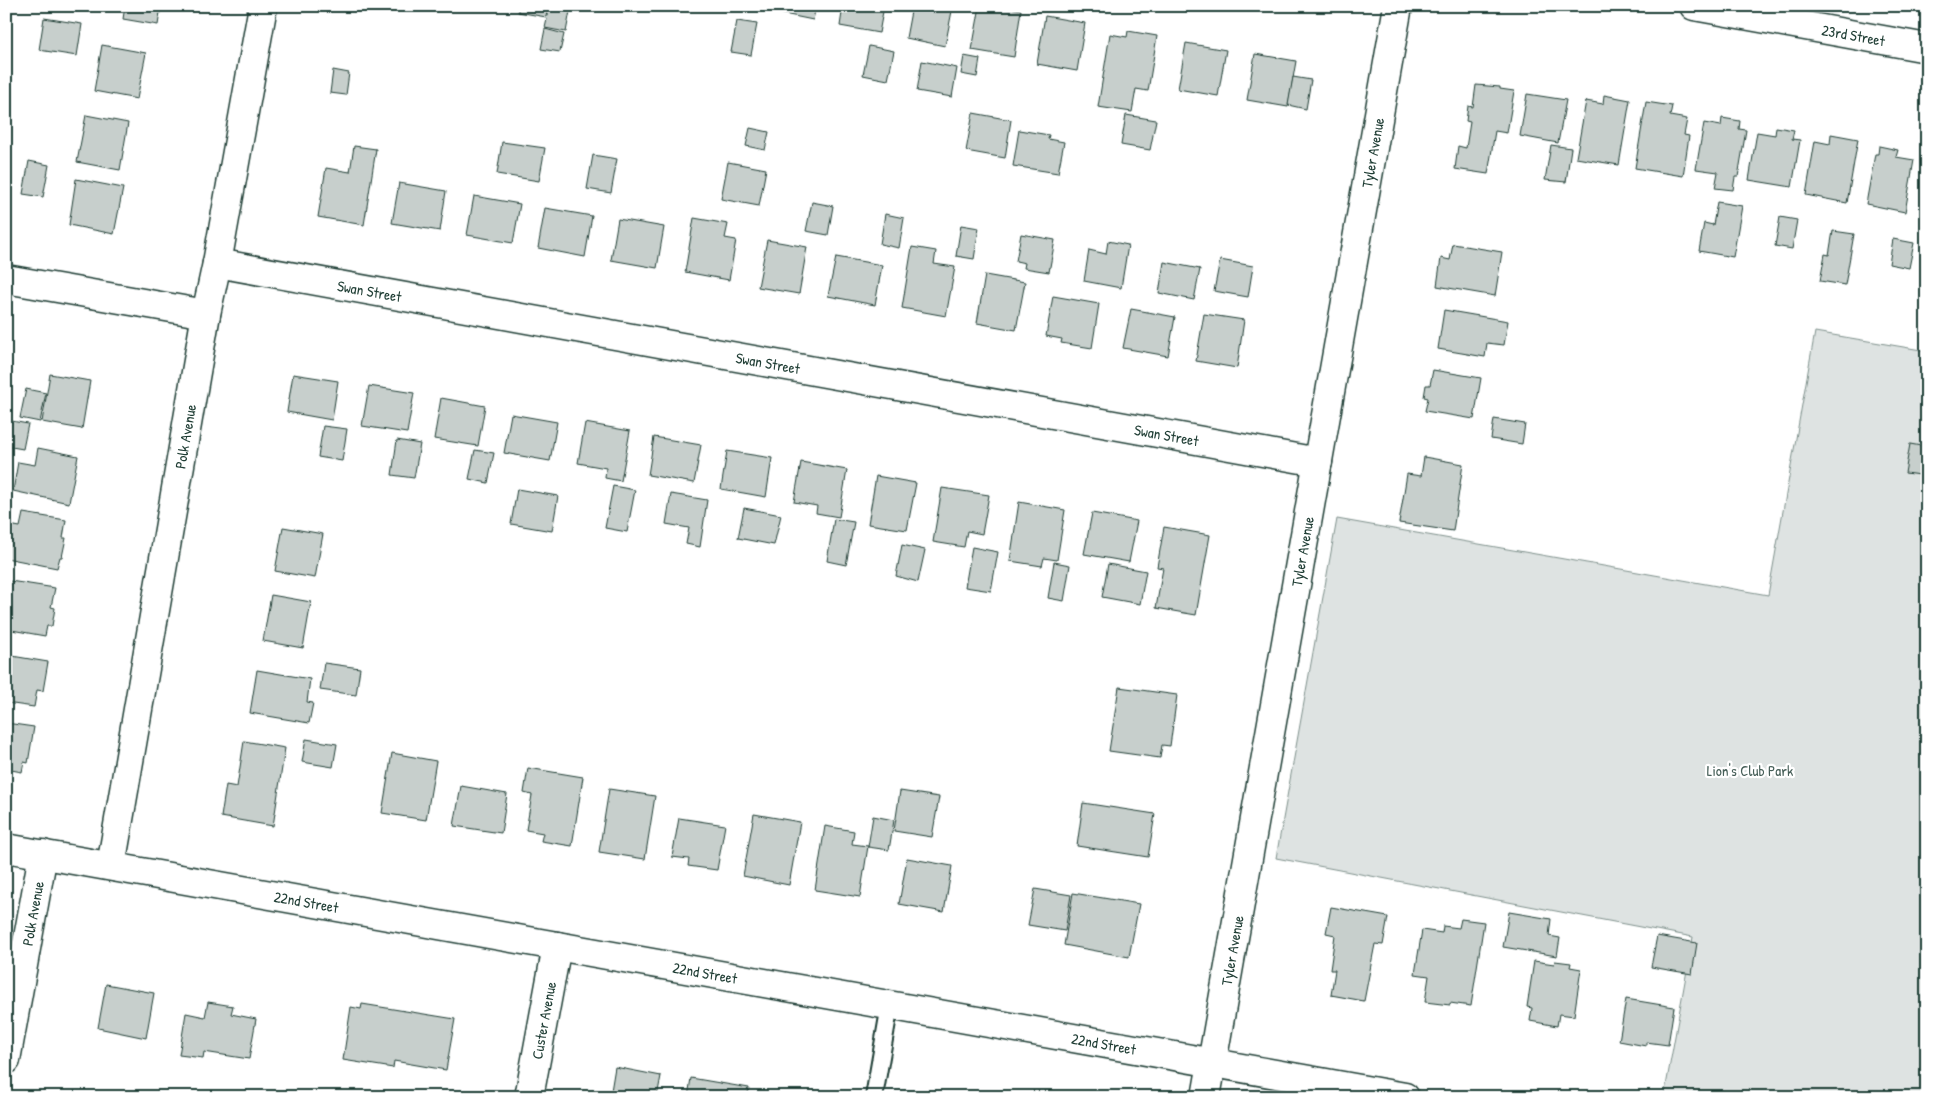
<svg xmlns="http://www.w3.org/2000/svg" width="1933" height="1103" font-family="'Patrick Hand',sans-serif">
<rect width="100%" height="100%" fill="#fff"/>
<filter id="ink" filterUnits="userSpaceOnUse"><feTurbulence type="fractalNoise" baseFrequency=".02" numOctaves="2"/><feDisplacementMap in="SourceGraphic" scale="10" xChannelSelector="R" yChannelSelector="G"/><feConvolveMatrix kernelMatrix="1 2 1 2 8 2 1 2 1" color-interpolation-filters="sRGB"/></filter>
<g filter="url(#ink)">
<polygon fill="#dee3e2" stroke="#7e908b" points="1815,332 1927,351 1927,1097 1664,1097 1693,937 1276,858 1337,519 1768,595"/>
<g fill="#c7cfcc" stroke="#1f3d34">
<polygon points="125,6 161,6 158,25 123,19"/>
<polygon points="519,6 548,6 546,17 518,12"/>
<polygon points="550,6 571,6 566,32 545,28"/>
<polygon points="775,6 816,6 813,20 774,12"/>
<polygon points="843,6 884,6 879,33 840,26"/>
<polygon points="912,6 953,6 945,46 906,38"/>
<polygon points="980,6 998,6 1021,10 1014,57 972,50"/>
<polygon points="1045,16 1085,23 1077,71 1037,64"/>
<polygon points="44,18 82,24 77,56 39,50"/>
<polygon points="737,21 757,24 751,55 731,52"/>
<polygon points="545,29 564,34 560,52 541,49"/>
<polygon points="1128,31 1157,36 1148,91 1136,89 1132,112 1098,107 1110,34 1127,37"/>
<polygon points="1186,43 1226,50 1218,96 1178,89"/>
<polygon points="102,45 146,53 137,99 94,91"/>
<polygon points="869,46 894,51 888,80 863,75"/>
<polygon points="1255,54 1296,61 1288,107 1247,100"/>
<polygon points="964,56 980,59 977,77 961,74"/>
<polygon points="922,61 957,68 952,97 917,91"/>
<polygon points="333,70 349,73 346,95 330,93"/>
<polygon points="1293,77 1311,80 1306,109 1288,105"/>
<polygon points="1476,85 1500,87 1500,89 1514,91 1507,133 1495,131 1488,174 1455,169 1458,146 1466,148 1470,122 1466,121 1468,106 1473,107"/>
<polygon points="1527,94 1566,100 1558,143 1520,136"/>
<polygon points="1604,95 1630,100 1619,165 1576,158 1586,101 1603,104"/>
<polygon points="1646,102 1672,106 1670,116 1687,119 1684,135 1689,136 1683,176 1635,168"/>
<polygon points="973,113 1011,120 1005,158 966,151"/>
<polygon points="86,115 128,123 120,170 77,162"/>
<polygon points="1126,115 1156,120 1150,150 1121,145"/>
<polygon points="1722,118 1740,121 1739,129 1746,130 1738,177 1735,177 1733,190 1715,188 1718,172 1696,169 1704,123 1721,126"/>
<polygon points="1776,127 1794,130 1792,139 1800,140 1792,187 1749,180 1757,132 1775,135"/>
<polygon points="750,128 769,132 765,150 746,146"/>
<polygon points="1019,130 1049,135 1048,139 1064,142 1058,173 1013,166"/>
<polygon points="1831,134 1858,139 1847,203 1806,195 1815,141 1830,144"/>
<polygon points="502,142 545,148 539,181 497,174"/>
<polygon points="1551,145 1571,148 1566,182 1545,180"/>
<polygon points="354,146 376,149 364,225 318,217 326,168 350,172"/>
<polygon points="1879,146 1898,150 1896,157 1914,160 1905,212 1866,204 1875,154 1878,154"/>
<polygon points="593,155 617,159 611,193 587,189"/>
<polygon points="29,161 49,165 43,197 23,194"/>
<polygon points="728,162 766,169 759,206 721,199"/>
<polygon points="76,179 123,188 114,234 69,225"/>
<polygon points="399,183 446,191 440,231 392,223"/>
<polygon points="474,196 520,204 513,243 467,235"/>
<polygon points="812,202 833,206 828,235 806,231"/>
<polygon points="1717,202 1742,206 1733,257 1699,251 1704,223 1713,225"/>
<polygon points="545,208 592,216 585,257 538,248"/>
<polygon points="885,214 904,218 899,248 880,244"/>
<polygon points="1780,217 1797,220 1792,249 1775,246"/>
<polygon points="694,218 728,224 725,238 736,240 729,280 685,272"/>
<polygon points="618,219 664,227 657,268 611,260"/>
<polygon points="961,225 979,228 974,259 956,256"/>
<polygon points="1833,231 1854,234 1845,285 1820,281 1825,254 1829,255"/>
<polygon points="1021,234 1055,240 1049,272 1024,268 1025,263 1016,261"/>
<polygon points="1893,239 1914,243 1909,268 1889,264"/>
<polygon points="767,240 807,247 799,294 758,287"/>
<polygon points="1108,241 1128,245 1121,288 1084,281 1089,250 1106,254"/>
<polygon points="1453,244 1502,252 1495,296 1437,286 1441,258 1450,260"/>
<polygon points="912,247 936,251 934,264 955,267 946,316 902,308"/>
<polygon points="836,257 882,265 875,305 828,296"/>
<polygon points="1220,260 1253,266 1248,297 1214,291"/>
<polygon points="1164,262 1200,269 1194,300 1159,293"/>
<polygon points="985,275 1025,282 1016,330 977,323"/>
<polygon points="1053,296 1099,304 1092,348 1061,343 1062,339 1046,336"/>
<polygon points="1131,309 1175,317 1168,356 1123,348"/>
<polygon points="1444,310 1508,321 1504,345 1487,343 1485,357 1438,349"/>
<polygon points="1204,314 1244,320 1237,368 1196,361"/>
<polygon points="1433,370 1481,378 1474,419 1425,411 1428,398 1424,397 1426,385 1430,385"/>
<polygon points="50,374 90,381 82,429 42,422"/>
<polygon points="293,374 338,381 332,420 287,412"/>
<polygon points="369,386 414,393 407,433 362,426"/>
<polygon points="26,389 46,393 40,422 20,418"/>
<polygon points="441,398 485,406 478,446 434,439"/>
<polygon points="511,414 557,422 550,461 504,453"/>
<polygon points="1494,419 1525,424 1522,444 1491,439"/>
<polygon points="6,420 28,424 23,449 6,446"/>
<polygon points="585,423 630,431 621,481 605,478 606,468 578,463"/>
<polygon points="323,426 347,429 342,461 318,457"/>
<polygon points="654,437 701,445 694,483 648,475"/>
<polygon points="397,440 420,444 414,478 392,475"/>
<polygon points="1910,444 1927,447 1927,476 1905,473"/>
<polygon points="38,448 78,456 69,503 13,491 18,462 35,465"/>
<polygon points="475,450 494,453 488,483 469,479"/>
<polygon points="727,451 772,458 766,497 721,489"/>
<polygon points="1424,457 1463,464 1453,531 1399,523 1407,474 1421,476"/>
<polygon points="801,462 847,470 839,517 816,513 817,506 794,502"/>
<polygon points="876,476 916,483 907,530 868,524"/>
<polygon points="613,486 635,490 627,532 605,528"/>
<polygon points="942,488 989,495 982,534 967,531 964,547 933,542"/>
<polygon points="517,489 558,496 552,531 511,524"/>
<polygon points="671,494 707,500 700,547 686,544 689,528 666,524"/>
<polygon points="1019,502 1065,510 1057,560 1044,558 1042,566 1010,561"/>
<polygon points="744,508 781,515 774,545 738,538"/>
<polygon points="23,513 66,520 63,538 66,538 62,557 60,557 57,568 6,558 6,542 9,525 20,527"/>
<polygon points="1092,513 1137,521 1129,562 1084,554"/>
<polygon points="834,519 854,522 846,565 827,561"/>
<polygon points="283,527 323,534 315,578 275,571"/>
<polygon points="1164,527 1210,535 1196,615 1156,608 1163,568 1157,567"/>
<polygon points="902,545 925,550 918,582 896,576"/>
<polygon points="972,547 998,552 991,591 965,587"/>
<polygon points="1054,562 1070,565 1064,601 1048,598"/>
<polygon points="1108,564 1146,571 1140,604 1102,597"/>
<polygon points="10,581 55,588 51,607 55,608 52,626 47,626 45,636 6,629 6,602"/>
<polygon points="271,595 311,602 303,648 263,641"/>
<polygon points="6,655 48,662 43,691 37,690 34,707 6,703"/>
<polygon points="324,663 360,668 356,695 320,690"/>
<polygon points="257,670 310,679 307,702 313,703 309,723 250,713"/>
<polygon points="1119,687 1177,695 1170,746 1162,745 1160,758 1109,751"/>
<polygon points="6,723 34,727 28,763 24,762 22,772 6,769"/>
<polygon points="306,739 337,744 333,767 302,762"/>
<polygon points="244,741 285,748 273,826 221,817 226,785 237,787"/>
<polygon points="392,753 436,761 426,820 382,813"/>
<polygon points="528,768 583,777 572,846 541,841 543,833 526,830 532,795 524,793"/>
<polygon points="461,786 507,794 501,833 454,826"/>
<polygon points="609,789 655,796 645,859 599,852"/>
<polygon points="900,791 939,797 932,837 894,831"/>
<polygon points="1083,803 1155,814 1148,857 1077,846"/>
<polygon points="754,814 800,822 789,885 743,876"/>
<polygon points="873,816 894,820 889,850 868,847"/>
<polygon points="679,818 725,825 717,870 688,866 689,859 672,857"/>
<polygon points="825,826 854,831 852,844 868,846 860,897 815,890"/>
<polygon points="907,858 952,866 944,912 899,904"/>
<polygon points="1035,889 1071,895 1065,931 1028,925"/>
<polygon points="1073,893 1139,904 1129,957 1064,945"/>
<polygon points="1331,907 1388,917 1383,945 1375,944 1364,1001 1331,995 1335,970 1330,970 1335,935 1326,933"/>
<polygon points="1509,912 1551,919 1549,936 1560,938 1557,956 1503,947"/>
<polygon points="1461,919 1484,922 1471,1006 1450,1003 1450,1005 1425,1002 1429,976 1415,974 1422,930 1442,933 1443,926 1459,928"/>
<polygon points="1657,936 1697,943 1692,974 1651,967"/>
<polygon points="1534,961 1554,964 1555,961 1571,963 1570,967 1581,969 1574,1016 1559,1014 1557,1026 1530,1021 1532,1008 1527,1007"/>
<polygon points="106,984 154,993 146,1038 98,1028"/>
<polygon points="1626,999 1674,1007 1668,1045 1646,1042 1646,1046 1619,1041"/>
<polygon points="208,1002 233,1006 231,1014 256,1019 249,1059 204,1052 203,1058 179,1055 186,1013 205,1017"/>
<polygon points="362,1004 455,1019 446,1070 394,1061 393,1068 343,1060 351,1007 361,1009"/>
<polygon points="615,1067 661,1076 657,1097 610,1097"/>
<polygon points="691,1078 749,1088 747,1097 688,1097"/>
</g>
<g fill="none" stroke-linecap="round" stroke-linejoin="round">
<defs>
<polyline id="lane" points="874,1097 890,1005"/>
<g id="street">
<path id="s1" d="M1694 6 1927 48"/>
<path id="s2" d="M217 263 1318 462"/>
<polyline points="6,279 206,314"/>
<path id="s3" d="M6 848 1405 1097"/>
<path id="s4" d="M111 866 206 314 217 263 263 6"/>
<path id="s5" d="M6 1060 43 854"/>
<path id="s6" d="M529 1097 557 946"/>
<path id="s7" d="M1206 1097 1398 6"/>
</g>
</defs>
<use href="#lane" stroke="#1f3d34" stroke-width="20"/>
<use href="#street" stroke="#1f3d34" stroke-width="31"/>
<use href="#lane" stroke="#fff" stroke-width="16"/>
<use href="#street" stroke="#fff" stroke-width="28"/>
</g>
</g>
<g text-anchor="middle" dominant-baseline="central" stroke-width="4.5" stroke-linejoin="round" paint-order="stroke">
<g font-size="15" fill="#1f3d34" stroke="#fff">
<text stroke="none"><textPath href="#s1" startOffset="162">23rd Street</textPath></text>
<text stroke="none"><textPath href="#s7" startOffset="959">Tyler Avenue</textPath></text>
<text stroke="none"><textPath href="#s2" startOffset="155">Swan Street</textPath></text>
<text stroke="none"><textPath href="#s2" startOffset="560">Swan Street</textPath></text>
<text stroke="none"><textPath href="#s2" startOffset="965">Swan Street</textPath></text>
<text stroke="none"><textPath href="#s4" startOffset="436">Polk Avenue</textPath></text>
<text stroke="none"><textPath href="#s7" startOffset="554">Tyler Avenue</textPath></text>
<text stroke="none"><textPath href="#s3" startOffset="305">22nd Street</textPath></text>
<text stroke="none"><textPath href="#s5" startOffset="149">Polk Avenue</textPath></text>
<text stroke="none"><textPath href="#s7" startOffset="149">Tyler Avenue</textPath></text>
<text stroke="none"><textPath href="#s3" startOffset="710">22nd Street</textPath></text>
<text stroke="none"><textPath href="#s6" startOffset="78">Custer Avenue</textPath></text>
<text stroke="none"><textPath href="#s3" startOffset="1115">22nd Street</textPath></text>
</g>
<g font-size="15" fill="#455e57" stroke="#fff">
<text x="1750" y="770">Lion's Club Park</text>
</g>
</g>
<rect width="1933" height="1103" fill="none" stroke="#fff" stroke-width="25"/>
<rect x="12" y="12" width="1908" height="1078" fill="none" stroke="#1f3d34" stroke-width="2" filter="url(#ink)"/>
</svg>
